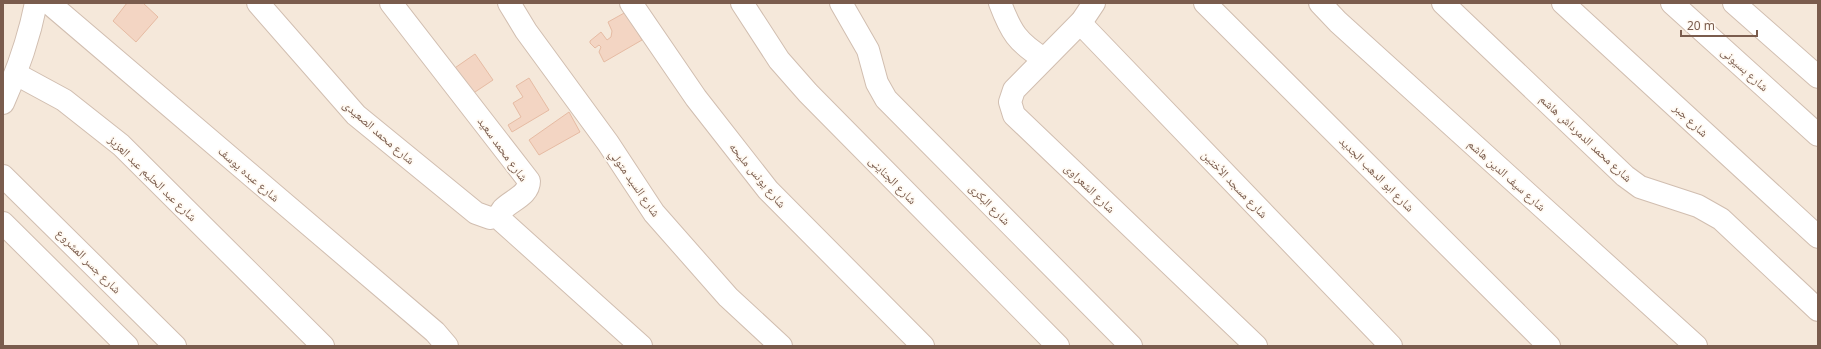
<svg xmlns="http://www.w3.org/2000/svg" width="1821" height="349" font-family="'Noto Sans','Noto Naskh Arabic',sans-serif">
<rect width="100%" height="100%" fill="#fdf6ec"/>
<rect fill="#f5e8da" x="3" y="3" width="1815" height="343"/>
<g fill="#f3d5c3" stroke="#e6bba3">
<polygon points="127,3 143,3 158,17 136,42 113,21"/>
<polygon points="626,12 642,40 604,62 599,52 601,47 599,45 595,48 590,43 590,41 601,32 607,40 611,37 612,31 608,22"/>
<polygon points="475,54 493,80 466,98 449,72"/>
<polygon points="529,78 549,110 512,132 508,125 521,117 513,103 523,97 516,86"/>
<polygon points="569,112 580,132 539,155 529,140"/>
</g>
<g fill="none" stroke-linecap="round" stroke-linejoin="round">
<defs>
<g id="minor">
<polyline points="49,3 435,332 447,346"/>
<polyline points="258,3 356,115 476,213 490,218 501,216"/>
<path d="M391 3 529 181C529 195 512 200 503 209L501 212 502 221 641 346"/>
<polyline points="509,3 526,31 608,143 654,213 728,297 781,346"/>
<polyline points="631,3 696,98 768,190 923,346"/>
<polyline points="742,3 779,60 808,93 1058,346"/>
<polyline points="841,3 868,50 877,83 886,99 1131,346"/>
<path d="M1000 3C1011 32 1017 42 1044 59"/>
<polyline points="1094,3 1082,21 1014,90 1010,102 1014,115 1256,346"/>
<polyline points="1205,3 1549,346"/>
<polyline points="1320,3 1338,22 1696,346"/>
<polyline points="1443,3 1625,176 1640,187 1698,206 1721,219 1818,310"/>
<polyline points="1563,3 1818,237"/>
<polyline points="1672,3 1818,135"/>
<polyline points="1734,3 1818,77"/>
<polyline points="1082,21 1085,28 1391,346"/>
<polyline points="16,74 64,100 121,145 323,346"/>
<path d="M3 103C18 70 29 38 36 3"/>
<polyline points="3,176 175,346"/>
<polyline points="3,223 127,346"/>
</g>
</defs>
<use href="#minor" stroke="#d1beb0" stroke-width="24"/>
<use href="#minor" stroke="#fff" stroke-width="22"/>
</g>
<g text-anchor="middle" dominant-baseline="central" stroke-width="3.5" stroke-linejoin="round" paint-order="stroke">
<g font-size="12" fill="#7a5c4d" stroke="#fffaf3">
<text transform="translate(1745 69) rotate(42)">شارع بسيونى</text>
<text transform="translate(1691 120) rotate(43)">شارع جبر</text>
<text transform="translate(379 132) rotate(41)">شارع محمد الصعيدى</text>
<text transform="translate(1586 138) rotate(43)">شارع محمد الدمرداش هاشم</text>
<text transform="translate(503 149) rotate(54)">شارع محمد سعيد</text>
<text transform="translate(249 174) rotate(41)">شارع عبده يوسف</text>
<text transform="translate(1377 174) rotate(45)">شارع ابو الدهب الجديد</text>
<text transform="translate(758 175) rotate(50)">شارع يونس مليحه</text>
<text transform="translate(1507 175) rotate(42)">شارع سيف الدين هاشم</text>
<text transform="translate(153 178) rotate(44)">شارع عبد الحليم عبد العزيز</text>
<text transform="translate(893 180) rotate(45)">شارع الجناينى</text>
<text transform="translate(635 183) rotate(55)">شارع السيد متولي</text>
<text transform="translate(1235 184) rotate(46)">شارع مسجد الأختين</text>
<text transform="translate(1090 188) rotate(44)">شارع الشعراوى</text>
<text transform="translate(990 204) rotate(45)">شارع البكرى</text>
<text transform="translate(89 261) rotate(45)">شارع جسر المشروع</text>
</g>
</g>
<rect width="1821" height="349" fill="none" stroke="#7a5c4d" stroke-width="8"/>
<path d="M1681 30v6h76v-6" fill="none" stroke="#7a5c4d" stroke-width="2"/>
<text x="1687" y="30" font-size="12" fill="#7a5c4d" stroke="#fffaf3" stroke-width="3" paint-order="stroke">20 m</text>
</svg>
